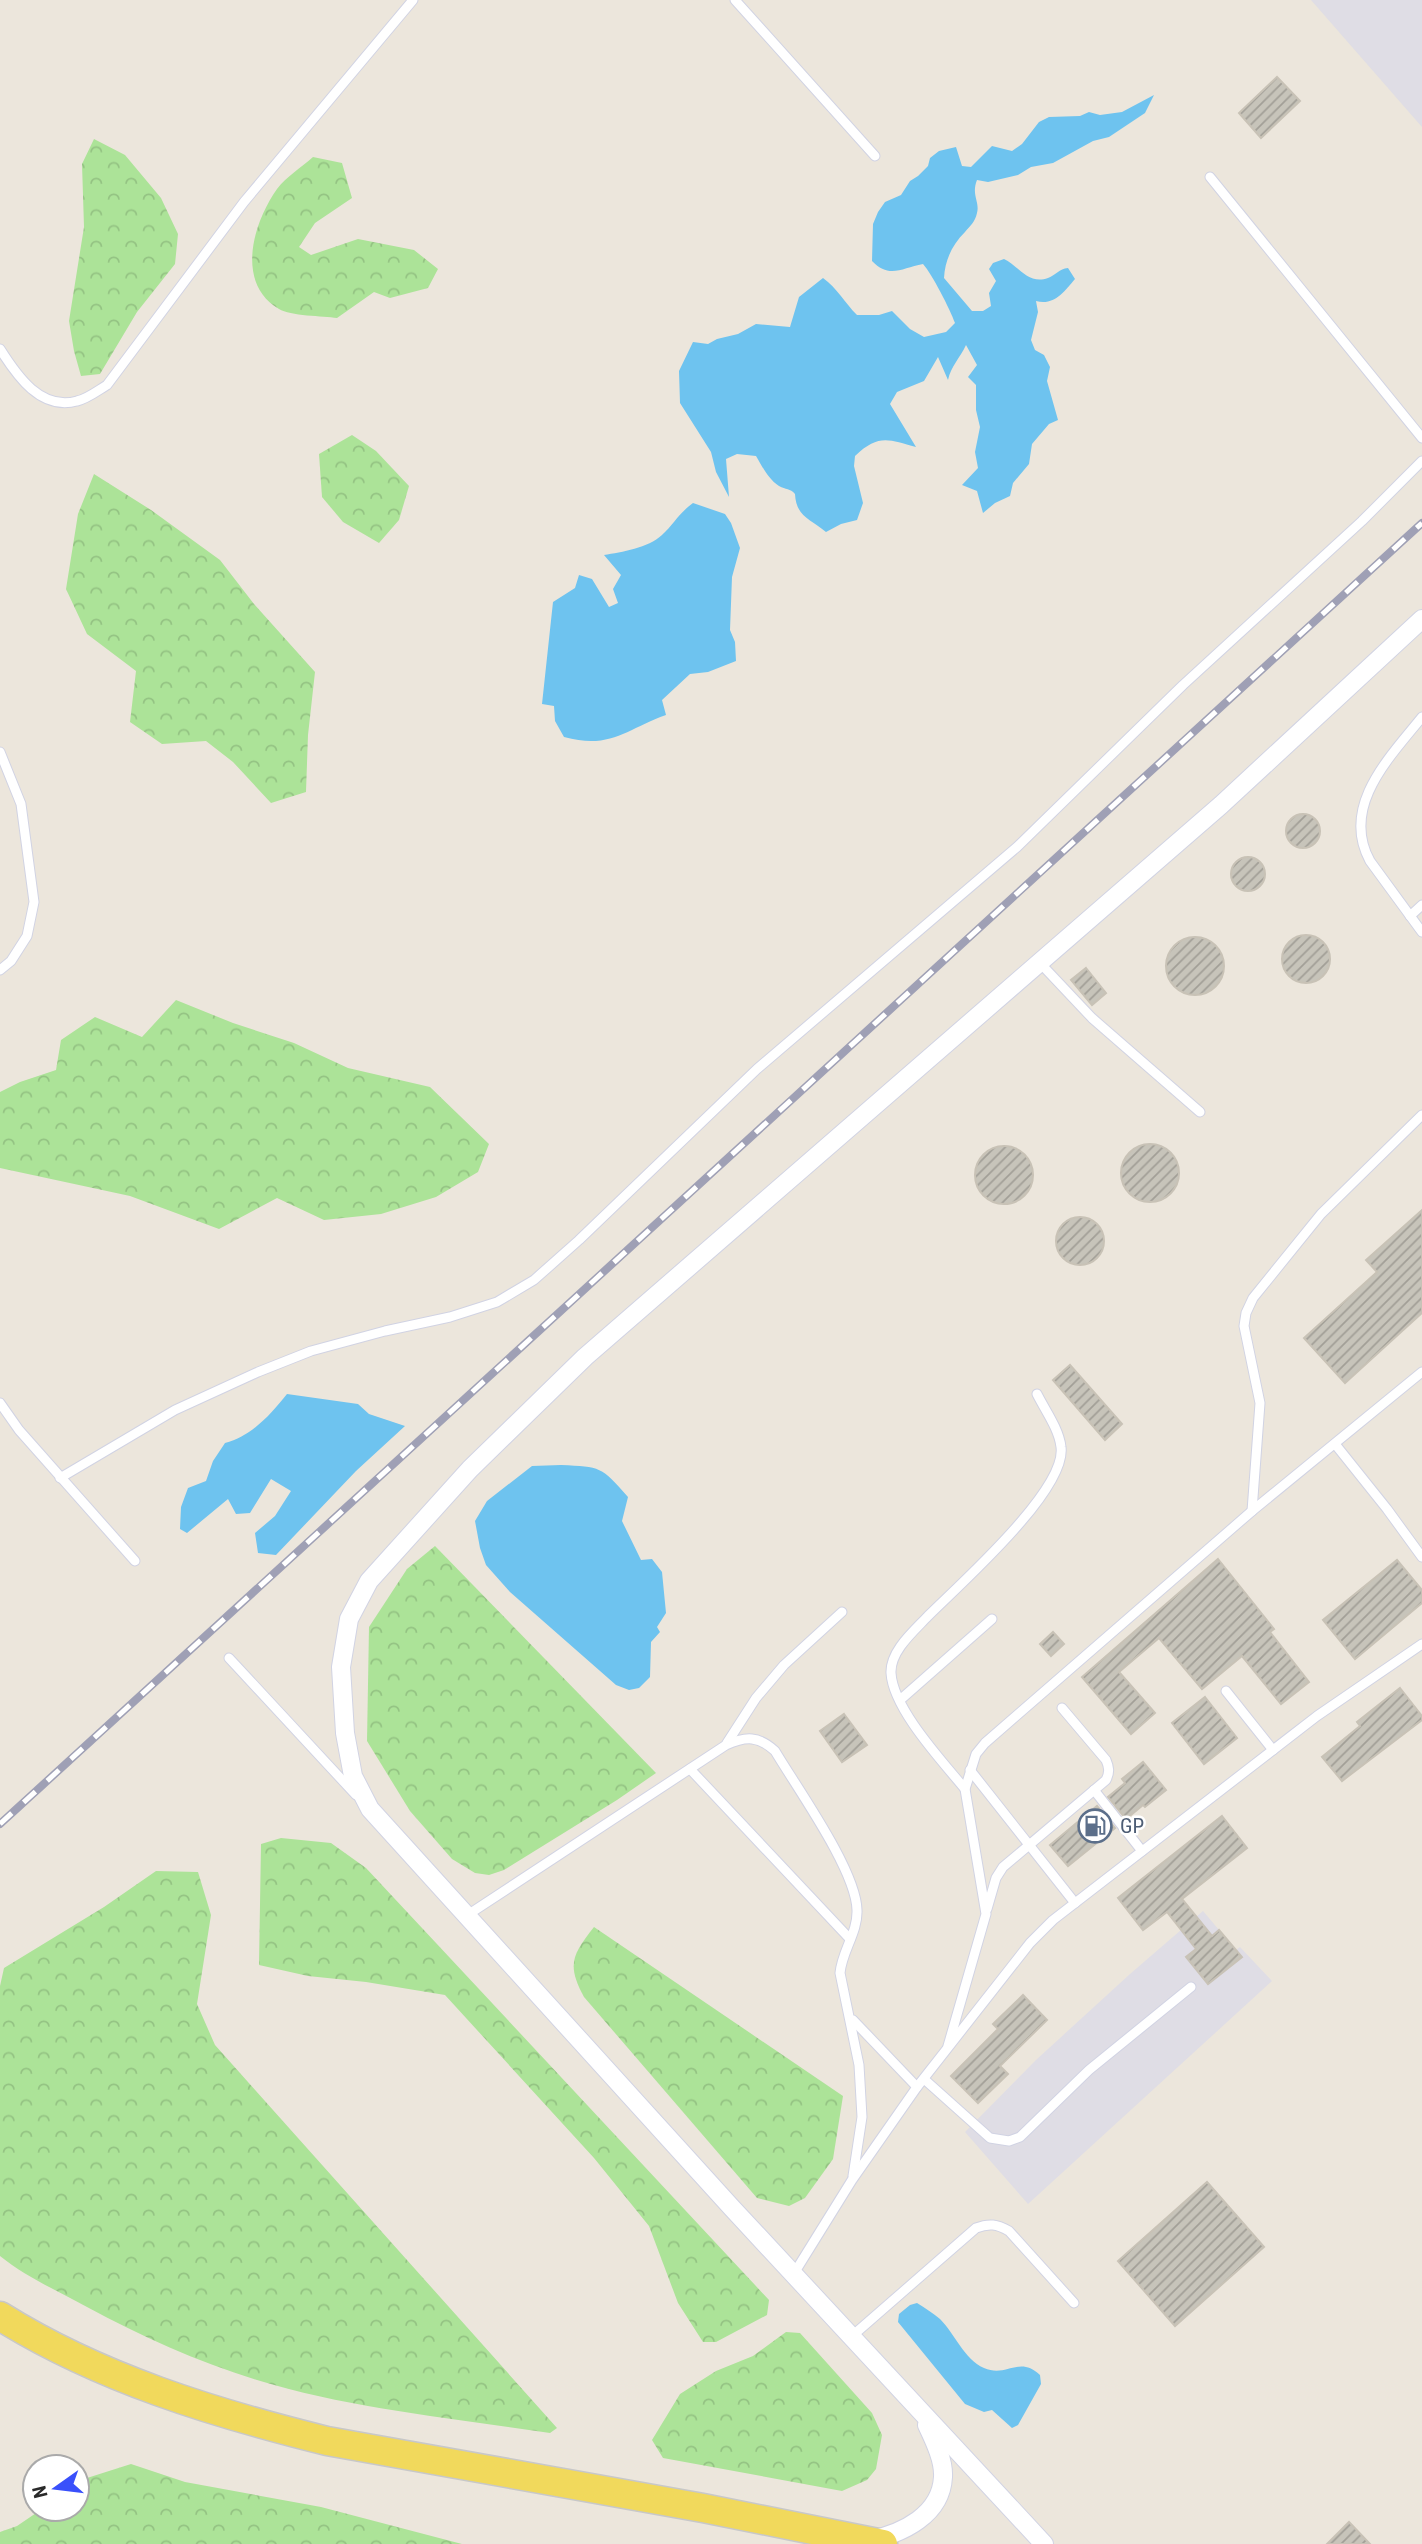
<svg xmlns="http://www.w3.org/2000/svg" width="1422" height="2544" font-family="'Roboto Condensed',sans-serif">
<defs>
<pattern id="forest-crowns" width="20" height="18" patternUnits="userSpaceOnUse" patternTransform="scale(1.75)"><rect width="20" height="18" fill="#ace398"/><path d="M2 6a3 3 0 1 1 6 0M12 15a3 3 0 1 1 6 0" fill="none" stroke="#94c383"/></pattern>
<pattern id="building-hatch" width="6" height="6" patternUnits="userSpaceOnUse" patternTransform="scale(1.75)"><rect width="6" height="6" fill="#c7c4ba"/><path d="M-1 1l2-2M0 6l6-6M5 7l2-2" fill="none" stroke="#a29f97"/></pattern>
</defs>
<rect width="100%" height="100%" fill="#ece6dc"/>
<g fill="#dfdde5">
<polygon points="1311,0 1422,0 1422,127"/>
<polygon points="1203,1911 1236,1950 1240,1947 1272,1981 1028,2204 965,2132 1036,2060 1130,1974"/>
</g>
<g fill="url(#forest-crowns)">
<polygon points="94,139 125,155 161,198 178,234 175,264 137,312 100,374 81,376 74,351 69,321 84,227 82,164"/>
<path d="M313 157 342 163 352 198 315 223 299 247 311 255 358 239 414 250 438 269 428 288 390 298 374 292 337 318C323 316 290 316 279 309 235 283 253 223 277 189 286 177 302 167 313 157Z"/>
<polygon points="352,435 376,451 409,486 399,520 379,543 343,522 322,497 319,454"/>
<polygon points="94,474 151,510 220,560 254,604 315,672 308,735 306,792 271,803 233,762 206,741 162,744 130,722 136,671 87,634 66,589 78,514"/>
<polygon points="176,1000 233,1023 294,1043 348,1068 430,1087 489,1144 478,1172 436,1197 381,1214 324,1220 277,1198 219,1229 130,1196 0,1168 0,1092 20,1082 56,1070 61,1040 95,1017 142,1037"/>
<polygon points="435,1546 656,1773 617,1800 504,1870 489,1875 475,1873 452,1859 410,1811 367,1741 369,1627 407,1569"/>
<polygon points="281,1838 331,1843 366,1868 769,2300 767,2315 716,2342 703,2342 678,2303 649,2226 594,2158 445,1995 366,1982 308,1976 259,1965 261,1844"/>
<path d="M156 1871 198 1872 211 1915 197 2004 215 2045 557 2428 550 2433C452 2418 352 2409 257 2380 198 2362 141 2336 87 2307 58 2291 26 2277 0 2256V1986L4 1968 104 1907Z"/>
<path d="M594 1927 843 2096 833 2159 805 2198 789 2206 757 2198 584 1997C566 1964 573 1954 594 1927Z"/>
<polygon points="786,2332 800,2333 872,2413 882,2435 876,2469 867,2480 842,2491 663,2458 652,2440 680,2394 716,2371 753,2356"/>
<polygon points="131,2464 185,2482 321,2507 462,2544 0,2544 0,2532 17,2526 42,2509 77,2509 77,2485 87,2478"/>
</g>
<g fill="#6ec3ef">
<path d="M1154 95 1145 113 1109 137 1093 141 1053 163 1031 167 1018 175 988 182 977 180C971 195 980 202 977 213 975 222 970 226 965 232 952 245 945 260 944 278L972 311H983L991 306 989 293 996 281 989 269 993 263 1004 259C1019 266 1028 285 1048 278 1056 275 1059 269 1068 268L1075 279C1064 292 1054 306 1036 301L1038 312 1031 340 1035 350 1044 355 1050 367 1047 381 1058 420 1049 424 1032 444 1029 464 1013 483 1010 496 995 503 983 513 977 491 962 485 978 468 975 452 980 427 976 410V385L968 377 977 365 966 345C960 358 951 366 948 380L938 357 924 381 897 392 890 404 916 447C888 439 878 434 855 456L854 466 863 503 857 520 841 524 826 532C811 519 796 517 795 494 790 488 786 490 779 486 768 479 762 466 756 456L737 454 726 459 729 497 716 472 711 452 680 403 679 371 693 342 708 344 717 339 738 334 756 324 790 327 799 297 823 278C837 288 845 303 857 315H879L892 311 910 329 924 337 946 332 955 323C950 309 932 274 923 264 902 268 889 279 872 261L873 224 878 212 885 202 901 195 910 181 918 176 928 166 930 158 939 151 956 147 962 166 971 167 992 146 1012 151 1022 144 1039 122 1049 117 1080 116 1089 112 1100 115 1122 112Z"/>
<path d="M693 503 725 514 731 523 740 548 732 577 730 630 735 642 736 661 708 672 690 674 662 700 666 715C626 729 611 750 564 737L555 721 554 706 542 704 553 602 575 588 579 575 592 579 609 607 618 603 613 589 621 575 604 555C622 552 648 548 662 535 674 524 678 514 693 503Z"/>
<path d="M287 1394 358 1404 369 1414 405 1426 356 1471 276 1555 258 1553 255 1533 275 1516 291 1491 271 1479 250 1513 236 1514 228 1499 187 1533 180 1529 181 1507 188 1488 206 1481 213 1461 225 1443C252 1436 271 1414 287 1394Z"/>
<path d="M561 1465C601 1467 601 1466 628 1497L622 1521 641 1560 652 1559 662 1572 666 1613 657 1627 660 1632 651 1642 650 1677 639 1688 629 1690 616 1685 510 1592 486 1565 480 1548 475 1521 487 1501 532 1466Z"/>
<path d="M917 2303C925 2308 933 2313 940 2319 955 2334 964 2359 984 2368 1007 2378 1019 2355 1040 2375L1041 2384 1018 2425 1012 2428 992 2410 984 2412 965 2404 898 2322 899 2314 910 2305Z"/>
</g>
<g fill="url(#building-hatch)" stroke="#c8c2b6" stroke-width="2">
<polygon points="1277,77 1300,101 1261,138 1239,113"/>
<circle cx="1303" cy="831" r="17"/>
<circle cx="1248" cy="874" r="17"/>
<circle cx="1306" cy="959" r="24"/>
<circle cx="1195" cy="966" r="29"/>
<polygon points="1086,968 1106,993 1092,1005 1071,980"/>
<circle cx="1150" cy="1173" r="29"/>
<circle cx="1004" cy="1175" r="29"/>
<polygon points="1422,1210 1422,1313 1345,1383 1304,1338 1377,1272 1366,1260"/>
<circle cx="1080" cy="1241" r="24"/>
<polygon points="1070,1365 1122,1424 1105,1440 1053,1380"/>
<polygon points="1218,1559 1274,1629 1270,1632 1309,1682 1281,1704 1242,1656 1202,1689 1159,1638 1119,1672 1155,1713 1131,1734 1082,1677"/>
<polygon points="1397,1560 1422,1590 1422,1603 1355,1659 1323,1620"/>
<polygon points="1053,1632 1064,1644 1051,1656 1040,1644"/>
<polygon points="1400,1688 1422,1716 1422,1720 1342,1781 1322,1757 1360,1726 1357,1722"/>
<polygon points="1205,1697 1237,1738 1204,1764 1172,1723"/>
<polygon points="844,1714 867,1745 842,1762 820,1731"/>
<polygon points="1143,1762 1166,1790 1145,1807 1143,1805 1126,1819 1108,1797 1125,1783 1122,1779"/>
<polygon points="1097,1806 1115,1828 1068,1866 1050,1845"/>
<polygon points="1222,1816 1247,1848 1182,1899 1212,1936 1219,1930 1242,1957 1208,1984 1186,1957 1196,1949 1167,1912 1143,1930 1118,1898"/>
<polygon points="1023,1995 1047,2020 1000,2066 1008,2074 978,2103 951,2076 998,2029 993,2024"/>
<polygon points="1207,2182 1264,2247 1175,2326 1118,2261"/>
<polygon points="1349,2522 1370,2544 1327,2544"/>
</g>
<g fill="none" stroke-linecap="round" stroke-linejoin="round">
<defs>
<g id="lane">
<polyline points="735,0 875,156"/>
<polyline points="1210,177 1422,438"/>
<path d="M0 349C17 376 41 411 77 401 87 399 97 391 107 385L244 202 413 0"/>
<path d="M1422 717C1390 757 1340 806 1370 861L1422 932"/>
<polyline points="0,752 21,804 34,902 27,936 11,961 0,970"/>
<polyline points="1410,916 1422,905"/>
<polyline points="1041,964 1092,1018 1200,1112"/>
<polyline points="0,1403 19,1430 135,1561"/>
<polyline points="1335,1444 1387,1509 1422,1557"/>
<polyline points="60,1478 175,1410 258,1372 311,1351 385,1331 450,1317 497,1302 534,1280 579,1240 757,1069 1017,847 1183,685 1362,521 1422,461"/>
<polyline points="1252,1511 1260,1403 1244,1326 1246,1313 1253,1298 1321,1214 1422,1115"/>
<polyline points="229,1658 356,1795"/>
<polyline points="1226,1691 1273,1750"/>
<polyline points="900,1700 992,1619"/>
<polyline points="727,1743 756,1698 784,1665 842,1612"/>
<polyline points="690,1769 850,1939"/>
<polyline points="970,1770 1075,1903"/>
<path d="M965 1789C943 1762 893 1709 891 1673 890 1651 914 1631 928 1616 959 1585 1067 1490 1061 1447 1059 1429 1045 1410 1037 1394"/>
<polyline points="1094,1790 1142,1851"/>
<path d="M987 1909 996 1878 1003 1867 1106 1780C1110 1772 1109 1767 1106 1760L1062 1708"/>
<path d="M466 1916 726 1745C746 1736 759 1736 775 1751 797 1788 856 1870 857 1910 858 1932 842 1951 840 1973L859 2065 862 2117 853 2176"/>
<polyline points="853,2020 917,2087"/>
<polyline points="948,2046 986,1914 965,1789 976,1754 985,1743 1252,1511 1422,1372"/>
<polyline points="924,2079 990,2138 1009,2141 1020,2137 1089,2070 1191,1987"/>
<polyline points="793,2275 852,2180 917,2087 1030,1943 1053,1920 1317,1716 1422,1644"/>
<path d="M851 2337 976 2228C989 2223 997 2224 1009 2231L1074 2303"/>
</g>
<g id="street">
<path d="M871 2540C903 2533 941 2515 943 2477 944 2460 934 2440 927 2425"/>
<polyline points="1044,2544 732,2208 370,1809 353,1776 345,1733 341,1667 349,1619 369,1581 470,1469 585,1357 1221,805 1422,619"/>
</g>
<path id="primary" d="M0 2316C99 2378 214 2413 327 2441L703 2508 883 2544"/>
</defs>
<use href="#lane" stroke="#d1d3e3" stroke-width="11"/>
<use href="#street" stroke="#d1d3e3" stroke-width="20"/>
<use href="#primary" stroke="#c8c8c8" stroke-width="31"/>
<use href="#lane" stroke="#fff" stroke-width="9"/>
<use href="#street" stroke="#fff" stroke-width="18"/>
<use href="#primary" stroke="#f1d95c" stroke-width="28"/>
<defs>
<polyline id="rail" points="0,1824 1422,523"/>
</defs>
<use href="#rail" stroke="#9fa0b5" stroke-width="8"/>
<use href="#rail" stroke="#fff" stroke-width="5" stroke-dasharray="16" stroke-linecap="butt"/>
</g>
<defs>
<symbol id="fuel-ring" viewBox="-11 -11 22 22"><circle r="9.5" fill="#fff" stroke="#5c6f8a" stroke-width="1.5"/><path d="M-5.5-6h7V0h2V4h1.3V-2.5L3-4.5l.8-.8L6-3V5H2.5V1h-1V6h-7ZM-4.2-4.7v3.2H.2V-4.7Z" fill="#5c6f8a"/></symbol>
</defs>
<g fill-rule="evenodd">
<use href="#fuel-ring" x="1076" y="1807" width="38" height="38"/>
</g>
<g text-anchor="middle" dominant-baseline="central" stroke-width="5" stroke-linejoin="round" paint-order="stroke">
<g font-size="21" fill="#4e5e75" stroke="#fff" text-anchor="start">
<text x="1120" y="1826">GP</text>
</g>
</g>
<g transform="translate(56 2488) rotate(256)"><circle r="33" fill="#ffffff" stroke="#aaaaaa" stroke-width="2"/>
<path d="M0-5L12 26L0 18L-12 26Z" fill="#3a50fb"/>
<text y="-10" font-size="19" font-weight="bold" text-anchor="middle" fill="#2a2a2a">N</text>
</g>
</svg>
